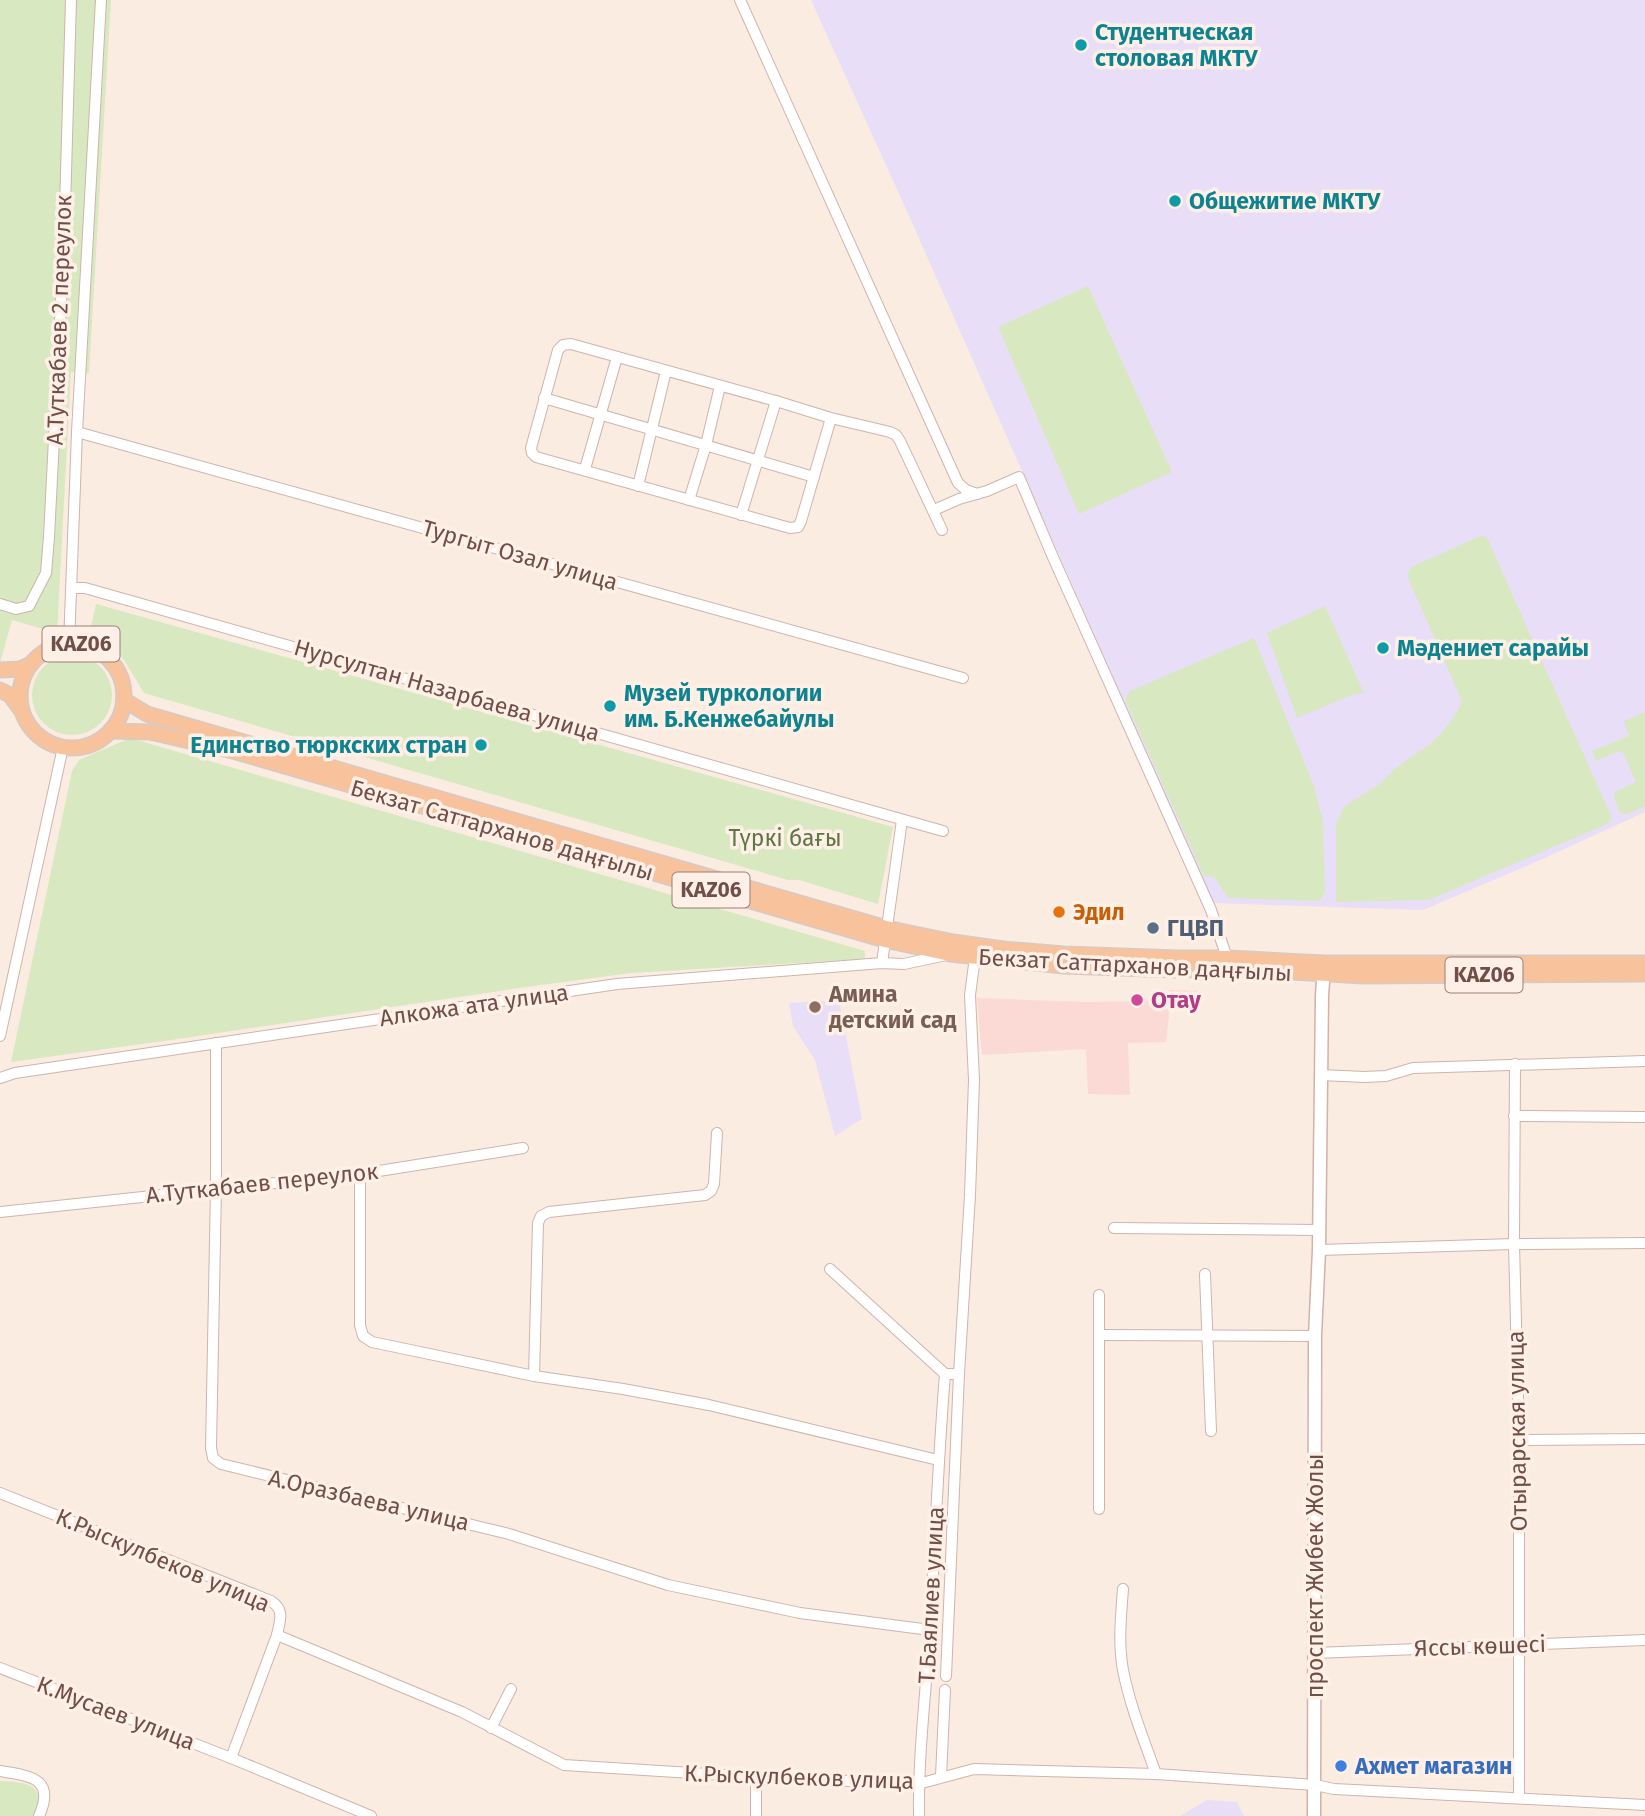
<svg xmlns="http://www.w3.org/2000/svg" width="1645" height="1816" font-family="'Fira Sans',sans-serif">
<rect width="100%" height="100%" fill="#fbece1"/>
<polygon fill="#fbd9d5" points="1169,990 1197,991 1197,1007 1170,1006 1166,1042 1128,1043 1130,1095 1088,1094 1086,1049 982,1055 977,998 1085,1002 1167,1001"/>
<g fill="#e9def7">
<polygon points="811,0 1645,0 1645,812 1536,862 1423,910 1213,903 905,207"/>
<polygon points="839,1000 862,1119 835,1136 815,1060 793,1026 789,1003"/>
<polygon points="1207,1800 1237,1802 1244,1816 1180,1816"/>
</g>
<g fill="#d8e8c1">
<polygon points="0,0 111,0 89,373 71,372 57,633 12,620 0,663"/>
<polygon points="1088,286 1172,472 1079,514 998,327"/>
<polygon points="1481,536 1486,537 1488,540 1612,818 1607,824 1429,900 1336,902 1336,823 1345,806 1378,785 1397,767 1430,744 1442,732 1451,721 1461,704 1461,699 1408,578 1408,572 1413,566"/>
<polygon points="96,604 893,827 878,904 799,880 788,880 144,693 124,660 112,645 89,635"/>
<polygon points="1325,606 1364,693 1354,694 1297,718 1267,633"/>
<polygon points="1254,638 1314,786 1323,822 1325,893 1319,901 1228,898 1214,877 1204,876 1125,700 1130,691"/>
<circle cx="72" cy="695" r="40"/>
<polygon points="1645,712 1645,806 1627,814 1620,813 1614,798 1615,792 1636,782 1623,753 1619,751 1596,761 1592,751 1629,736 1624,721"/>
<polygon points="130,738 865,951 865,959 631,973 526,987 178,1039 11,1062 72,771 79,760"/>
<path d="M0 1781C26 1782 47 1784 37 1816H0Z"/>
</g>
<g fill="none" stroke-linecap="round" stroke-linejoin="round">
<defs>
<g id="minor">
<polyline points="740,0 958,483 966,490 977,494"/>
<polyline points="544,398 814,477"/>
<polyline points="831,418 801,521 798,527 790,528 536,457 532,453 531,448 558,350 563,345 571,344 776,401 831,418 890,432 896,435 900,441 942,530"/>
<polyline points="77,432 963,678"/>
<polyline points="585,469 617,357"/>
<polyline points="638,486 666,371"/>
<polyline points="689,500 706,445 720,386"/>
<polyline points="934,510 959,499 987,491 1019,477 1052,555 1211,910 1227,958"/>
<polyline points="741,515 776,401"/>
<polyline points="72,588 85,588 943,831"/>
<polyline points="0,604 16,609 29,606 46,573 49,537 64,242 71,0"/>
<polyline points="69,644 77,432 101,0"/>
<polyline points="882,963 902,820"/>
<polyline points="0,1036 63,747"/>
<polyline points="216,1043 216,1188 211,1448 213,1458 221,1464 509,1534 668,1585 800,1613 930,1630"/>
<polyline points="1515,1064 1514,1244 1519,1440 1519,1798"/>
<polyline points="1321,1075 1364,1077 1386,1076 1413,1068 1645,1061"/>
<polyline points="0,1078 15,1073 617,984 882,963 904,964 946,955"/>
<polyline points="1514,1116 1645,1117"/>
<polyline points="360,1174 360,1325 363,1336 372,1342 534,1376 623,1389 709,1405 938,1460"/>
<polyline points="0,1212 360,1174 523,1148"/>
<polyline points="1114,1228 1319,1230"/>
<polyline points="1319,1250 1514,1244 1645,1243"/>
<polyline points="830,1269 945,1374"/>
<polyline points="1205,1274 1211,1431"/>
<polyline points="1100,1335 1315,1336"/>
<polyline points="534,1376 538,1223 541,1216 549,1212 705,1195 711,1191 714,1184 717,1133"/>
<polyline points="1519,1440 1645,1439"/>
<path d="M0 1493 271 1601C285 1610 280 1620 277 1635L462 1712 564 1765 756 1777 918 1784 974 1769 1156 1774 1315 1785 1334 1789 1645 1805"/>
<polyline points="1099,1509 1099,1295"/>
<path d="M1123 1589C1121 1616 1118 1643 1123 1670 1130 1706 1144 1740 1156 1774"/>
<polyline points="1315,1653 1645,1640"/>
<polyline points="0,1668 231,1758 371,1816"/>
<polyline points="946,1676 959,1374"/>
<polyline points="491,1728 511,1689"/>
<polyline points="231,1758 277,1635"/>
<path d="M0 1771C30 1776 56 1778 39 1816"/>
<polyline points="941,1776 945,1690"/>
<polyline points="756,1816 756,1777"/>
<path d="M919 1816C918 1754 926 1692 930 1630 935 1544 938 1459 945 1374H959L970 1195 974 1080 970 995 975 957"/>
</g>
<polyline id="secondary" points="1314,1816 1315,1336 1319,1250 1322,996 1324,967"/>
<g id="primary">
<circle cx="72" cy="696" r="52"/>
<polyline points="0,670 20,669 31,664"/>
<polyline points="0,690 10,695 21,710"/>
<polyline points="124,700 147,714 886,928 953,942 1003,949 1064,954 1177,958 1227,958 1324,963 1645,963"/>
<polyline points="110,731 150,732 233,751 885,940 950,954 1064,966 1177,970 1236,969 1364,976 1645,974"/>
</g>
</defs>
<use href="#minor" stroke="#ceb4ac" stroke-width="12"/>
<use href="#secondary" stroke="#d0b2a9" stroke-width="15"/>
<use href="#primary" stroke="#d4cac8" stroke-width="17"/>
<use href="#minor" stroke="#fff" stroke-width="10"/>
<use href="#secondary" stroke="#fff" stroke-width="12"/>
<use href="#primary" stroke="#f8c39c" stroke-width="14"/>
</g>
<g fill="#0f9aa8" stroke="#fef0e7" stroke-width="2.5">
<circle cx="1081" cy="45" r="7"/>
<circle cx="1175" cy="201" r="7"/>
<circle cx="1383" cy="648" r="7"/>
<circle cx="610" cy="706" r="7"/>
<circle cx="481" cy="745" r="7"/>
</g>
<circle fill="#e8710a" stroke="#fef0e7" stroke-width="2.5" cx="1059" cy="912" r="7"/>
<circle fill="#5c6f8a" stroke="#fef0e7" stroke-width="2.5" cx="1153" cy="928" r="7"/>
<circle fill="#d1479c" stroke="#fef0e7" stroke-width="2.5" cx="1137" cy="1000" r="7"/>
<circle fill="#8d6e63" stroke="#fef0e7" stroke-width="2.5" cx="815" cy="1007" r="7"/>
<circle fill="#3f7fe0" stroke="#fef0e7" stroke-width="2.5" cx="1341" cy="1766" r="7"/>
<g text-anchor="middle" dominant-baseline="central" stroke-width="7" stroke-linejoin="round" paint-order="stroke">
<g fill="#fef0e7" stroke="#9b7f78" stroke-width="2">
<rect x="42.5" y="626.5" width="77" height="35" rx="5"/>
<rect x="672.5" y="872.5" width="77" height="35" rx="5"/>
<rect x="1445.5" y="957.5" width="77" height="35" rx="5"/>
</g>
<g font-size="21" font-weight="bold" fill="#714f49">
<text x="81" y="644">KАZ06</text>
<text x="711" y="890">KАZ06</text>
<text x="1484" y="975">KАZ06</text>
</g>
<g font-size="23" font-weight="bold" fill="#0d838f" stroke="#fef0e7" text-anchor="start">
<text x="1095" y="32">Студентческая<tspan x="1095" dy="26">столовая МКТУ</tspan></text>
<text x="1189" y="201">Общежитие МКТУ</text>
<text x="1397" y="648">Мәдениет сарайы</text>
<text x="624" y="693">Музей туркологии<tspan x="624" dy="26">им. Б.Кенжебайулы</tspan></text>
<text x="467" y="745" text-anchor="end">Единство тюркских стран</text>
</g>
<g font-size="23" fill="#714f49" stroke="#fef0e7">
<text transform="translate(59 320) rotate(-88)">А.Туткабаев 2 переулок</text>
<text transform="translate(520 555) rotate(16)">Тургыт Озал улица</text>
<text transform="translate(447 690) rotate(16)">Нурсултан Назарбаева улица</text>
<text transform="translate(502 830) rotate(16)">Бекзат Саттарханов даңғылы</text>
<text transform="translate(1135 965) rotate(3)">Бекзат Саттарханов даңғылы</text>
<text transform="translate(474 1005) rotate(-8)">Алкожа ата улица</text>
<text transform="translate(262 1183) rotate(-6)">А.Туткабаев переулок</text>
<text transform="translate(1517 1431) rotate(-91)">Отырарская улица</text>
<text transform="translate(369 1500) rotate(13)">А.Оразбаева улица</text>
<text transform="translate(163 1560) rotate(23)">К.Рыскулбеков улица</text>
<text transform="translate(1315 1576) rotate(-90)">проспект Жибек Жолы</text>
<text transform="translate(931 1595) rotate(-87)">Т.Баялиев улица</text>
<text transform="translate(1480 1646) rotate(-2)">Яссы көшесі</text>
<text transform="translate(116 1713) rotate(21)">К.Мусаев улица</text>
<text transform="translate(799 1777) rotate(2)">К.Рыскулбеков улица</text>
</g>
<g font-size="23" fill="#5d7742" stroke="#fef0e7">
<text x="785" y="838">Түркі бағы</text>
</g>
<g font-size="23" font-weight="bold" fill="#c56008" stroke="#fef0e7" text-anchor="start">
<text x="1073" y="912">Эдил</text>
</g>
<g font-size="23" font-weight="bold" fill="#4e5e75" stroke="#fef0e7" text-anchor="start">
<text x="1167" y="928">ГЦВП</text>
</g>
<g font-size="23" font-weight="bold" fill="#785e54" stroke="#fef0e7" text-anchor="start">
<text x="829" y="994">Амина<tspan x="829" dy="26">детский сад</tspan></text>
</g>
<g font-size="23" font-weight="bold" fill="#b23c85" stroke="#fef0e7" text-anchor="start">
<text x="1151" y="1000">Отау</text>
</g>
<g font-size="23" font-weight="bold" fill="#366cbe" stroke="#fef0e7" text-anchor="start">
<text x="1355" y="1766">Ахмет магазин</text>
</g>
</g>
</svg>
